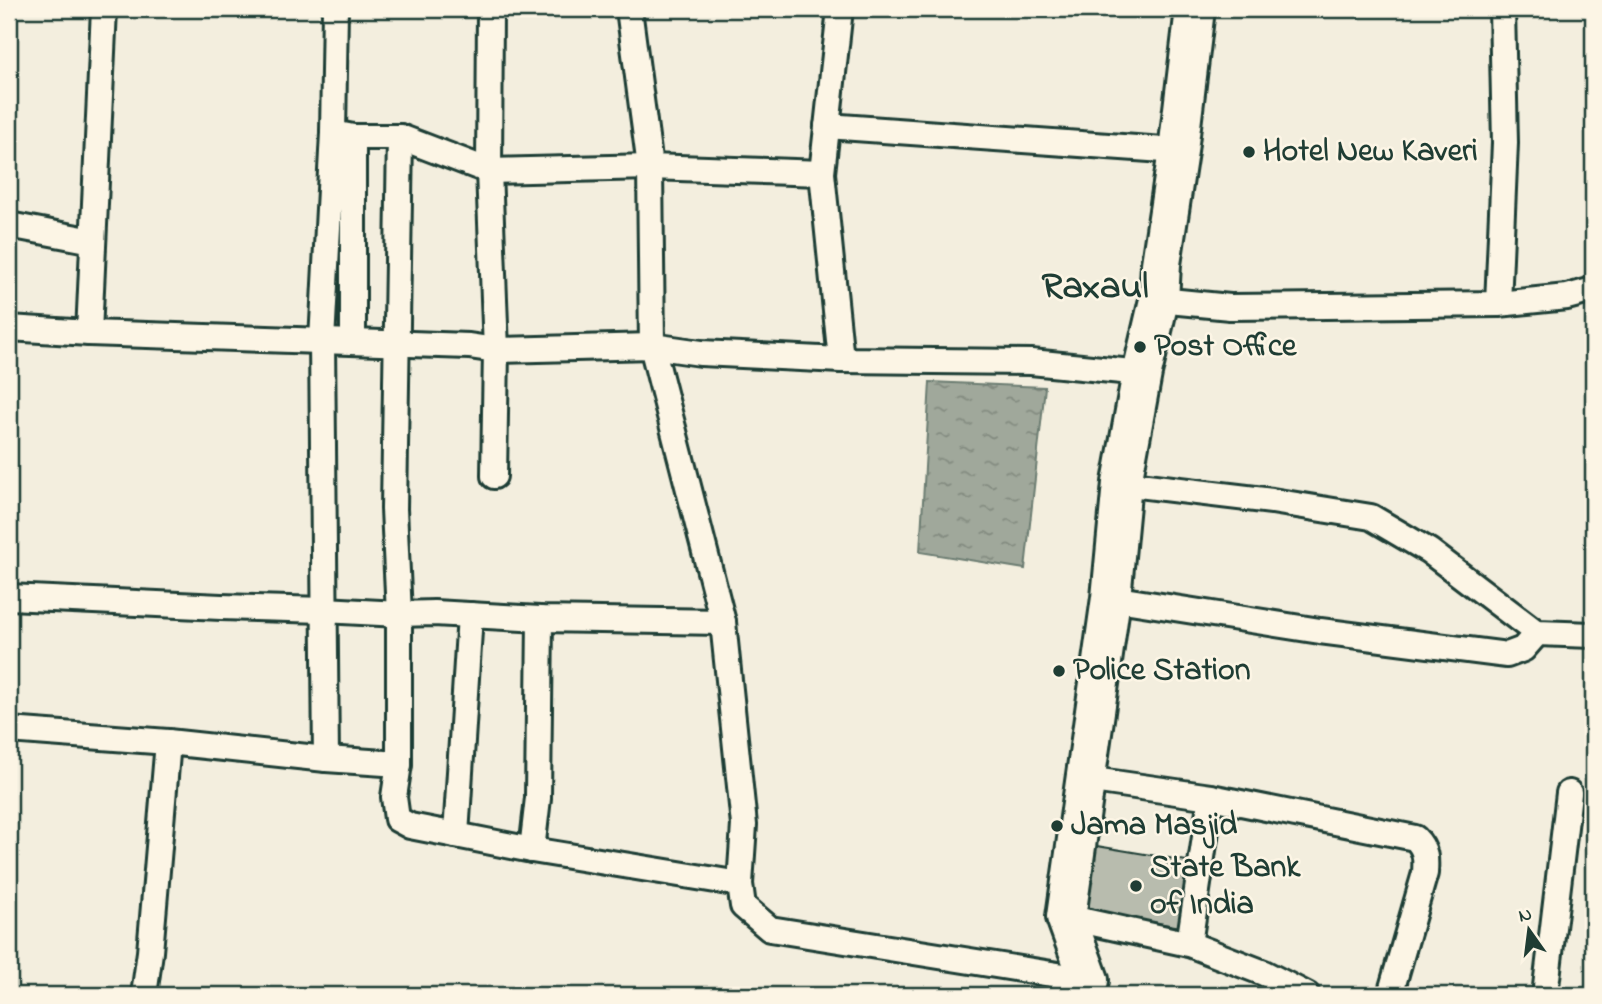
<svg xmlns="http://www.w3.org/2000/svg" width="1602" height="1004" font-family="'Indie Flower',sans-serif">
<defs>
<pattern id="water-ripples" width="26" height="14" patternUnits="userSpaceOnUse" patternTransform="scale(1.75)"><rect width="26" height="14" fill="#a0a89b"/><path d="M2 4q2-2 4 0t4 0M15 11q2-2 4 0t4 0" fill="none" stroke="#828a7f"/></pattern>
</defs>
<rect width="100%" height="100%" fill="#f3eede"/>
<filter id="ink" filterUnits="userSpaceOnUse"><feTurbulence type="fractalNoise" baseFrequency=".0143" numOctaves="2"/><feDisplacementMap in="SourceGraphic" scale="14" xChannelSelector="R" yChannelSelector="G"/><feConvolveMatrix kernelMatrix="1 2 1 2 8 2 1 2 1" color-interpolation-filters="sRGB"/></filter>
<g filter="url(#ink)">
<polygon fill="url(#water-ripples)" stroke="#6c7d72" stroke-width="2" points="930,382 1045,387 1025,569 920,552"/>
<polygon fill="#b8bcae" stroke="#1f3d34" stroke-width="2" points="1091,845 1193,862 1181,927 1080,910"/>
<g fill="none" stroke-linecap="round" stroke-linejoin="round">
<defs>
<g id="street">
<polyline points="490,9 489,171 496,350 494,476"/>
<polyline points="629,9 650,167 652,346 723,622 744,825 740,884 743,906 770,929 1089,980"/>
<polyline points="840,9 822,173 841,360"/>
<polyline points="827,126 1178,151"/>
<polyline points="333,133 353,137 400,137 489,171 650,167 822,173"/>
<polyline points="400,137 394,509 399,614 399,764 394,797 397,819 410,826 532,850 740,884"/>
<polyline points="9,225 93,241"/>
<polyline points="1159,300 1230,307 1498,304 1567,297 1593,290"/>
<polyline points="1498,304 1505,143 1502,9"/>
<polyline points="9,328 89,333 469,346 496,350 652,346 701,353 841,360 1031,362 1142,373"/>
<polyline points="89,333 104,9"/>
<polyline points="353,342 353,137"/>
<polyline points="1122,483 1272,501 1371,517 1429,551 1537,633 1593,635"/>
<polyline points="9,597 221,607 324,610 399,614 434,613 540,619 723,622"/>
<polyline points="1111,598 1320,631 1507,655 1523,649 1537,633"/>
<polyline points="9,730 168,742 326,759 399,764"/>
<polyline points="326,759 322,341 333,133 335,9"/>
<path d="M1086 779 1211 797 1415 838C1426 849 1426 858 1425 873L1390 995"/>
<polyline points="456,835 470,615"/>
<polyline points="532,850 538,798 540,619"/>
<polyline points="1066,917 1189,944 1264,973 1307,995"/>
<polyline points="1189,944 1211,797"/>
<polyline points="144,995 150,952 168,742"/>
<polyline points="1545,995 1569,793"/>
</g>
<polyline id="primary" points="1085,995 1089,980 1066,917 1111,598 1122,483 1142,373 1159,300 1161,264 1178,151 1195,9"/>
</defs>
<use href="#street" stroke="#1f3d34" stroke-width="30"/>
<use href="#primary" stroke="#1f3d34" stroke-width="44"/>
<use href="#street" stroke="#fcf5e5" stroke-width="24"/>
<use href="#primary" stroke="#fcf5e5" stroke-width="38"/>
</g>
</g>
<g fill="#1f3d34" stroke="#fcf5e5" stroke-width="2.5">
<circle cx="1249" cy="152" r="7"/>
<circle cx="1140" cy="347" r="7"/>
<circle cx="1059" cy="671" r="7"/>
<circle cx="1057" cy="826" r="7"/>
<circle cx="1136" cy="886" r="7"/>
</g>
<g text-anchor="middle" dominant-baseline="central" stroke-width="5" stroke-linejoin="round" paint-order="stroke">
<g font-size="32" font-weight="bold" fill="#1f3d34" stroke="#fcf5e5" text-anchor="start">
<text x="1263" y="152">Hotel New Kaveri</text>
<text x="1154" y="347">Post Office</text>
<text x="1073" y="671">Police Station</text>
<text x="1071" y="826">Jama Masjid</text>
<text x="1150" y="868">State Bank<tspan x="1150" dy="37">of India</tspan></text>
</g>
<g font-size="38" font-weight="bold" fill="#1f3d34" stroke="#fcf5e5">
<text x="1095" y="288">Raxaul</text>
</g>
</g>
<rect width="1602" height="1004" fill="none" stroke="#fcf5e5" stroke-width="35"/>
<rect x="18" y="18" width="1567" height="969" fill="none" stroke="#1f3d34" stroke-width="2.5" filter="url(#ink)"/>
<g transform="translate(1529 930) rotate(346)" stroke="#fcf5e5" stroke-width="5" paint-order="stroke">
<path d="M0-5L12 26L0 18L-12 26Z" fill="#1f3d34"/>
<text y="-10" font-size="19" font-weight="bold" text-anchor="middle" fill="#1f3d34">N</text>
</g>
</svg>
